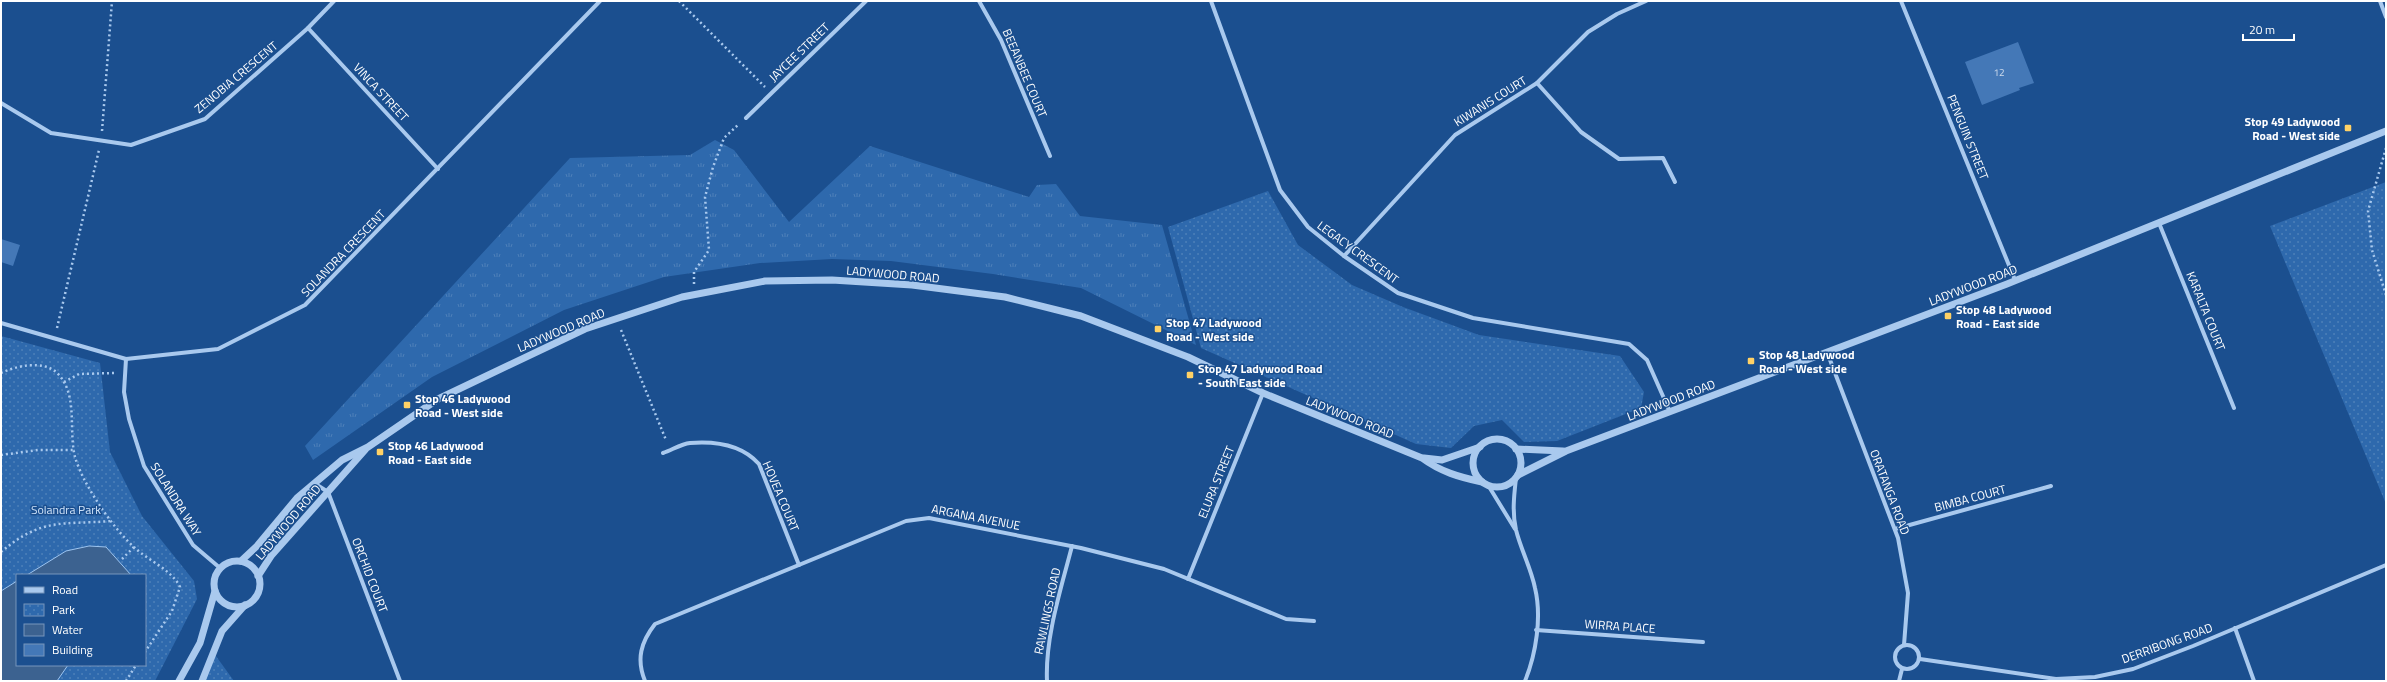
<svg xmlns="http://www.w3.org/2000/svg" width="2387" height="682" font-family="'Titillium Web',sans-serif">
<defs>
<pattern id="grass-tufts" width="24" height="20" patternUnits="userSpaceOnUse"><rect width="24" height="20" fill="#2e69ad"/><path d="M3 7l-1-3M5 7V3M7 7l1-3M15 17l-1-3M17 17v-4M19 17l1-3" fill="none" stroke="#4d80b9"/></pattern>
<pattern id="park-dots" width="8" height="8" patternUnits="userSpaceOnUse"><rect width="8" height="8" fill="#2e69ad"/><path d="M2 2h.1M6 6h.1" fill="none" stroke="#4d80b9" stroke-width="1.8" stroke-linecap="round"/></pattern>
</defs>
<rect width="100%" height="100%" fill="#1b4f8f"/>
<polygon fill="url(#grass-tufts)" points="715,140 734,150 789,222 870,146 1029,197 1037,185 1056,184 1080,216 1162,225 1196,345 1081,288 993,274 891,261 832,259 760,263 664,277 564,310 432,377 313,460 305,446 570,158 690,155"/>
<g fill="url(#park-dots)" fill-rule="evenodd">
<polygon points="2386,182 2386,504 2270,226"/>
<polygon points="1268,191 1298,245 1352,285 1403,307 1479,335 1620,356 1644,392 1641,408 1557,441 1524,442 1502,420 1474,426 1451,448 1416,444 1201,348 1168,227"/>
<path d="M1 336 100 363 110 452 142 516 194 581 197 599 155 681H1ZM17 575H145V665H17Z"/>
<polygon points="213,652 234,681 202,681"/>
</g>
<g fill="#3c6290" stroke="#9cc4f0">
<polygon points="89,546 106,547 131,575 27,575 66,551"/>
<polygon points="17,581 17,665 68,665 57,681 1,681 1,591"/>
</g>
<g fill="#4478b7">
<polygon points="2018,42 2034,83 2019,88 2020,90 1982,105 1965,62"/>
<polygon points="1,239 20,245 13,266 1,262"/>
</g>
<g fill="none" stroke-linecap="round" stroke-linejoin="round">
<g stroke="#a9c9ee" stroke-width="2.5" stroke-dasharray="2 3" stroke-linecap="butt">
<polyline points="679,1 765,87"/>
<polyline points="102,131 112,1"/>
<polyline points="2386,148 2368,211 2372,250 2386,295"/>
<polyline points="694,284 694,272 709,250 705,197 713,167 724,138 739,124"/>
<polyline points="57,328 99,150"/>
<polyline points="621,330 666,440"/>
<path d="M1 373C16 366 42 360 56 372 79 393 68 429 75 457 77 464 81 473 84 479 96 502 116 531 135 548 149 561 172 570 180 587L172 611 145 652"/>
<polyline points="64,382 79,374 115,373"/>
<polyline points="1,455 38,450 74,450"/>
<path d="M1 552C42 517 63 525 112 521"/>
<polyline points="122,559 134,547"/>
<polyline points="126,681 136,665"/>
</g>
<g stroke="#a9c9ee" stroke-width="4">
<polyline points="979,1 1001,40 1050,156"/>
<polyline points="1211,1 1280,190 1308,227 1344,256 1398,293 1473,318 1629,344 1647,360 1670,412"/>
<polyline points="1901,1 2015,280"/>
<polyline points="2380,1 2386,17"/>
<polyline points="308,28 438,169"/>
<polyline points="1537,83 1581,132 1619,159 1663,158 1675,182"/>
<polyline points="1,103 51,133 131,145 205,119 308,28 334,1"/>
<polyline points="746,118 866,1"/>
<polyline points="2159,223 2234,408"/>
<polyline points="1344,256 1455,135 1537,83 1588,32 1617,14 1646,1"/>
<polyline points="1,323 126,359 218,349 305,305 600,1"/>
<polyline points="1827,352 1898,538 1908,593 1904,645"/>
<polyline points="126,359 124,392 129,419 144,466 193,545 220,568"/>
<path d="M663 453C672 450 681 444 690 443 715 441 742 445 759 464L799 565"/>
<path d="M1516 478C1514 496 1512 512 1516 530 1521 550 1531 568 1535 588 1542 617 1536 654 1525 681"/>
<polyline points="314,483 328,492 400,681"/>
<polyline points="1488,485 1515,529"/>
<polyline points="1895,529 2051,486"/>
<polyline points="1188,579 1263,393"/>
<polyline points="2235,628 2254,681"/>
<polyline points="1536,630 1703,642"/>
<circle cx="1907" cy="657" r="12"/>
<polyline points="1920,659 2056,679 2095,677 2133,669 2193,646 2386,565"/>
<path d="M645 681C636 659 641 642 655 624L906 521 929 518 1081 548 1164 569 1286 619 1314 621"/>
<path d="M1047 681C1045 637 1061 589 1072 546"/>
<polyline points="1899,681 1902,669"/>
</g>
<g stroke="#a9c9ee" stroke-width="7">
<circle cx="1497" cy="463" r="24"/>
<polyline points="1516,449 1563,451"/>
<polyline points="1424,458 1442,460 1480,447"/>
<polyline points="1518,475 1566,451 2007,284 2386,131"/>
<path d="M241 561 257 546 297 498 342 460 368 447 438 399 585 329 682 297 765 281 832 280 912 285 1005 297 1081 316 1188 357 1263 393 1422 458C1441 472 1459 477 1482 482"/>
<circle cx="237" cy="584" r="23"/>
<polyline points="258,576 271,556 365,450"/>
<polyline points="179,681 200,643 215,591"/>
<polyline points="202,681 222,631 245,605"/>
</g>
</g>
<g fill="#ffd166" stroke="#1b4f8f" stroke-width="1.5">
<rect x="2344" y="124" width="8" height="8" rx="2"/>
<rect x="1944" y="312" width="8" height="8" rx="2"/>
<rect x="1154" y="325" width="8" height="8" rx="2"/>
<rect x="1747" y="357" width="8" height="8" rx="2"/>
<rect x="1186" y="371" width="8" height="8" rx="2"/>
<rect x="403" y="401" width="8" height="8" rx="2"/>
<rect x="376" y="448" width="8" height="8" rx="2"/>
</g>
<g text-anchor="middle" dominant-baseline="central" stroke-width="3" stroke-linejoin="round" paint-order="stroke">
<g font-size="10" fill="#d0dded">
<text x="1999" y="72">12</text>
</g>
<g font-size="12" fill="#fff" stroke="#1b4f8f">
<text transform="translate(799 52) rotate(-44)">JAYCEE STREET</text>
<text transform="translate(1025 73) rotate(67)">BEEANBEE COURT</text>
<text transform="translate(236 77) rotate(-40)">ZENOBIA CRESCENT</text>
<text transform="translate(381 92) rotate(47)">VINCA STREET</text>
<text transform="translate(1490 101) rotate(-32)">KIWANIS COURT</text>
<text transform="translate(1968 137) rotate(68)">PENGUIN STREET</text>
<text transform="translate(1358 252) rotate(36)">LEGACY CRESCENT</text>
<text transform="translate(343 253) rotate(-46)">SOLANDRA CRESCENT</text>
<text transform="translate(893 274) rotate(5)">LADYWOOD ROAD</text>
<text transform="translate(1973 285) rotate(-21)">LADYWOOD ROAD</text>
<text transform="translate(2206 311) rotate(68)">KARALTA COURT</text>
<text transform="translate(561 330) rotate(-23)">LADYWOOD ROAD</text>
<text transform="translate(1671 400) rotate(-21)">LADYWOOD ROAD</text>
<text transform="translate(1350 417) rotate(22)">LADYWOOD ROAD</text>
<text transform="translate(1216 482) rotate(-68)">ELURA STREET</text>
<text transform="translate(1890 492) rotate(69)">ORATANGA ROAD</text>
<text transform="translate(781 496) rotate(67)">HOVEA COURT</text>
<text transform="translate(1970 498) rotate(-15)">BIMBA COURT</text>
<text transform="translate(176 499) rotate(58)">SOLANDRA WAY</text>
<text transform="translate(976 517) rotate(11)">ARGANA AVENUE</text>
<text transform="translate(288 522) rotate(-50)">LADYWOOD ROAD</text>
<text transform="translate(370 575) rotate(69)">ORCHID COURT</text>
<text transform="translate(1047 611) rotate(-78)">RAWLINGS ROAD</text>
<text transform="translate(1620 626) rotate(4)">WIRRA PLACE</text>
<text transform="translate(2167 643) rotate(-20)">DERRIBONG ROAD</text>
</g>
<g font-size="12" font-weight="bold" fill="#fff" stroke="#1b4f8f" text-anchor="start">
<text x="2340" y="121" text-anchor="end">Stop 49 Ladywood<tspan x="2340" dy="14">Road - West side</tspan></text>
<text x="1956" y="309">Stop 48 Ladywood<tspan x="1956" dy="14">Road - East side</tspan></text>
<text x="1166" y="322">Stop 47 Ladywood<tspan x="1166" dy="14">Road - West side</tspan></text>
<text x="1759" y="354">Stop 48 Ladywood<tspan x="1759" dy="14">Road - West side</tspan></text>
<text x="1198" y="368">Stop 47 Ladywood Road<tspan x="1198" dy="14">- South East side</tspan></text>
<text x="415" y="398">Stop 46 Ladywood<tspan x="415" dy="14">Road - West side</tspan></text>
<text x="388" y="445">Stop 46 Ladywood<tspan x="388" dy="14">Road - East side</tspan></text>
</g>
<g font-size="12" fill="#cfe3fa" stroke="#1b4f8f">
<text x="66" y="509">Solandra Park</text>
</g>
</g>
<rect width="2387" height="682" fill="none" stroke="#ffffff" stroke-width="4"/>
<rect x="16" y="574" width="130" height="92" fill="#1b4f8f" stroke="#7695bc"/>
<rect x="24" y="587" width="20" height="6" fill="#a9c9ee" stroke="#7695bc"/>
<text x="52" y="594" font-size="12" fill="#ffffff">Road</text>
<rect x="24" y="604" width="20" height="12" fill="url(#park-dots)" stroke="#7695bc"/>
<text x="52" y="614" font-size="12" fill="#ffffff">Park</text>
<rect x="24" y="624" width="20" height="12" fill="#3c6290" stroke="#7695bc"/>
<text x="52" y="634" font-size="12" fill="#ffffff">Water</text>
<rect x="24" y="644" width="20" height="12" fill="#4478b7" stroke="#7695bc"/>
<text x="52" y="654" font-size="12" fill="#ffffff">Building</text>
<path d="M2243 34v6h51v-6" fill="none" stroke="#ffffff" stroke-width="2"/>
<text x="2249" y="34" font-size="12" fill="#ffffff" stroke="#1b4f8f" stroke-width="3" paint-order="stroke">20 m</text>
</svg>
